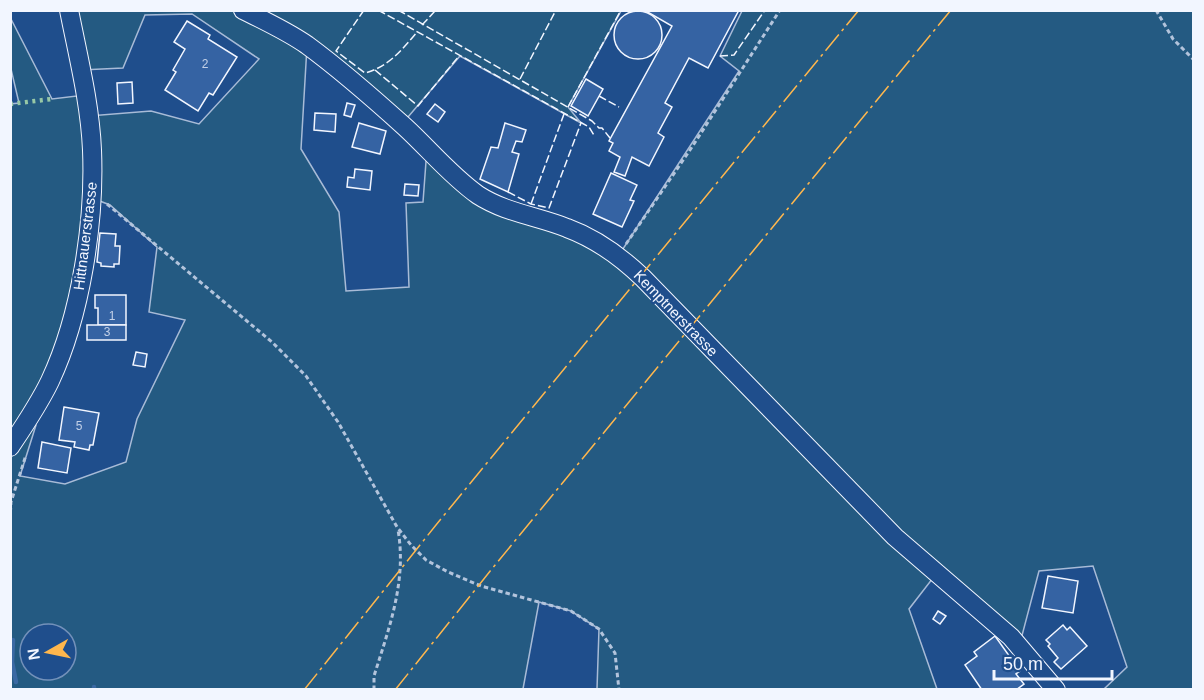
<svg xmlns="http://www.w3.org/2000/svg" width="1204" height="700" font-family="Helvetica,sans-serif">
<rect width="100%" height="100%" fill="#1f4e8c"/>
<path fill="#245a82" stroke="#a8bbd7" stroke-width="1.5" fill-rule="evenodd" d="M69 11H621L568 107 581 123 460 56 408 117 307 46 301 149 339 212 346 291 409 287 406 203 423 202 427 148 476 193 619 255 739 71 720 56 742 11H1193V689H1104L1127 667 1093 566 1039 571 1019 647 936 574 909 609 937 689H597L599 629 571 611 539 602 523 689H11L10 104 19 103 11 69 10 17 52 99 85 95 89 116 151 111 199 124 259 59 192 14 145 15 123 68 81 70ZM92 198 110 205 157 247 149 312 185 320 137 419 126 462 65 484 20 476 36 425 28 420 76 306ZM30 634H66V670H30Z"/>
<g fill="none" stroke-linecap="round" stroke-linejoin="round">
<g stroke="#3b69a3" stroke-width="4.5">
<polyline points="13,640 12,662 16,682"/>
<polyline points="94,687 94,690"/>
</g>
</g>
<g fill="#3563a3" stroke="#f2f6ff" stroke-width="1.5">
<polygon points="644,10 739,10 708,68 689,58 665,103 672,107 658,133 664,137 649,166 632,157 625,176 614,172 620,157 609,151 613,143 609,141 672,26"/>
<circle cx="638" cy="35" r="24"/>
<polygon points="187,21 210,35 208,39 237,57 213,95 209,93 198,111 165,90 176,72 173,70 185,49 174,42"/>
<polygon points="586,79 603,89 588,116 571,106"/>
<polygon points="132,82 133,103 118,104 117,83"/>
<polygon points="347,103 355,105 351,117 344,115"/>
<polygon points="435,104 445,112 438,122 427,114"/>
<polygon points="315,113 336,114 335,132 314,130"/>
<polygon points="359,123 386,131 380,154 352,147"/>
<polygon points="505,123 526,130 522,142 516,141 512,152 519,154 508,192 480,179 491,147 498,148"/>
<polygon points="355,169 372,171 370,190 347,187 348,177 354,178"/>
<polygon points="611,173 637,185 630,200 634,201 622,227 593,214"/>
<polygon points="405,184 419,185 418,196 404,195"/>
<polygon points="100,233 116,234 115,246 120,246 119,264 114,264 114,267 101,266 101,263 97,262"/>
<polygon points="95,295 126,295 126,325 98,325 98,308 95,308"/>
<rect x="87" y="325" width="39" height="15"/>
<polygon points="136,352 147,354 145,367 133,365"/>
<polygon points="64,407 99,413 93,445 90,445 89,450 74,447 75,442 59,440"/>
<polygon points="42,442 71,448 67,473 38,468"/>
<polygon points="1048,576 1078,581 1073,613 1042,608"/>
<polygon points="938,611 946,616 940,624 933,619"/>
<polygon points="1063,625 1067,630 1070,627 1087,646 1061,669 1054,662 1058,658 1048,646 1050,644 1046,640"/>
<polygon points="995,636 1020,671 1016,674 1024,684 1016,690 982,690 965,665 977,656 974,652"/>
</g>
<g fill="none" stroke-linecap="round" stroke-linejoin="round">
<defs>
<g id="minor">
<path d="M243 10C265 21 287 31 307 45 341 70 374 99 405 127 429 149 451 176 478 195 506 213 537 216 567 228 597 239 620 256 643 278L895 537 1011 637 1056 690"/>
<path d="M10 447C24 426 39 404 50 381 81 315 95 222 92 150 90 103 78 56 69 10"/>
</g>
</defs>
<use href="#minor" stroke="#f2f6ff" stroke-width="20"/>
<g stroke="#b3c4dc" stroke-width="3" stroke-dasharray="4.5 3" stroke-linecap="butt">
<polyline points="1156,10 1173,39 1194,60"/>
<polyline points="107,204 272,342 306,376 338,422 397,527 411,545 426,560 448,572 481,586 571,611 599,629 615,653 619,690"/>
<polyline points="626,244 692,147 780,10"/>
<polyline points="10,520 11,502 26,455"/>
<polyline points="10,598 10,599"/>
<polyline points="10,686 11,690"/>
<path d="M374 690V676C389 628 407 581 398 530"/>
</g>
<use href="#minor" stroke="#1f4e8c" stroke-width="18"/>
<polyline stroke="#97c8a6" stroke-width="4.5" stroke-dasharray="3 4.5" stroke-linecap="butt" points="10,104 52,99"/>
<g stroke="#f2f6ff" stroke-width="1.5" stroke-dasharray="8 3" stroke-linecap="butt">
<path d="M364 10 336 51 365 73C388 67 402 50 417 32"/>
<polyline points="378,10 589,127 595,137"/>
<polyline points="398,10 592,121 599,128 602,128 610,138"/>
<polyline points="422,25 436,10"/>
<polyline points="720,56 734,55 765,10"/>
<polyline points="375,70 418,106 459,56"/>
<polyline points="520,79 556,10"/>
<polyline points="599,96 619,107"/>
<polyline points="568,107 621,10"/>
<polyline points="508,192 531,204 549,208 581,123"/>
<polyline points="531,204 564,114"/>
</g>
<g stroke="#ffb74d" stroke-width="1.5" stroke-dasharray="21 4.5 3 4.5" stroke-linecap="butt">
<polyline points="304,690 436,525 859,10"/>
<polyline points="395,690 491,570 951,10"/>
</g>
</g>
<g text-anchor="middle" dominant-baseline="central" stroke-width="4.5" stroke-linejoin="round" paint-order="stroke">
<g font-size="12" fill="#c3d1e8">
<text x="205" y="64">2</text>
<text x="112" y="316">1</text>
<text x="107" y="332">3</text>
<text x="79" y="426">5</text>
</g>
<g font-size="15" fill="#f2f6ff" stroke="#1f4e8c">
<text transform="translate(85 236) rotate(-83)">Hittnauerstrasse</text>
<text transform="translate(676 313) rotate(46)">Kemptnerstrasse</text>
</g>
</g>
<rect width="1204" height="700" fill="none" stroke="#f2f6ff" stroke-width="24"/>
<g transform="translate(48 652) rotate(261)"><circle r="28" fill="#1f4e8c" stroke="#7391ba" stroke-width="1.5"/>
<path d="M0-4.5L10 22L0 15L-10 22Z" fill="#ffb74d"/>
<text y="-9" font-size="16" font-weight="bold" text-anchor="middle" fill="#f2f6ff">N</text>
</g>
<path d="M994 670v9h118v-9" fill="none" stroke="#f2f6ff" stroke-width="3"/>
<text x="1003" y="670" font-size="18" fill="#f2f6ff" stroke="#1f4e8c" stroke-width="4.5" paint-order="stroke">50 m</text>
</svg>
